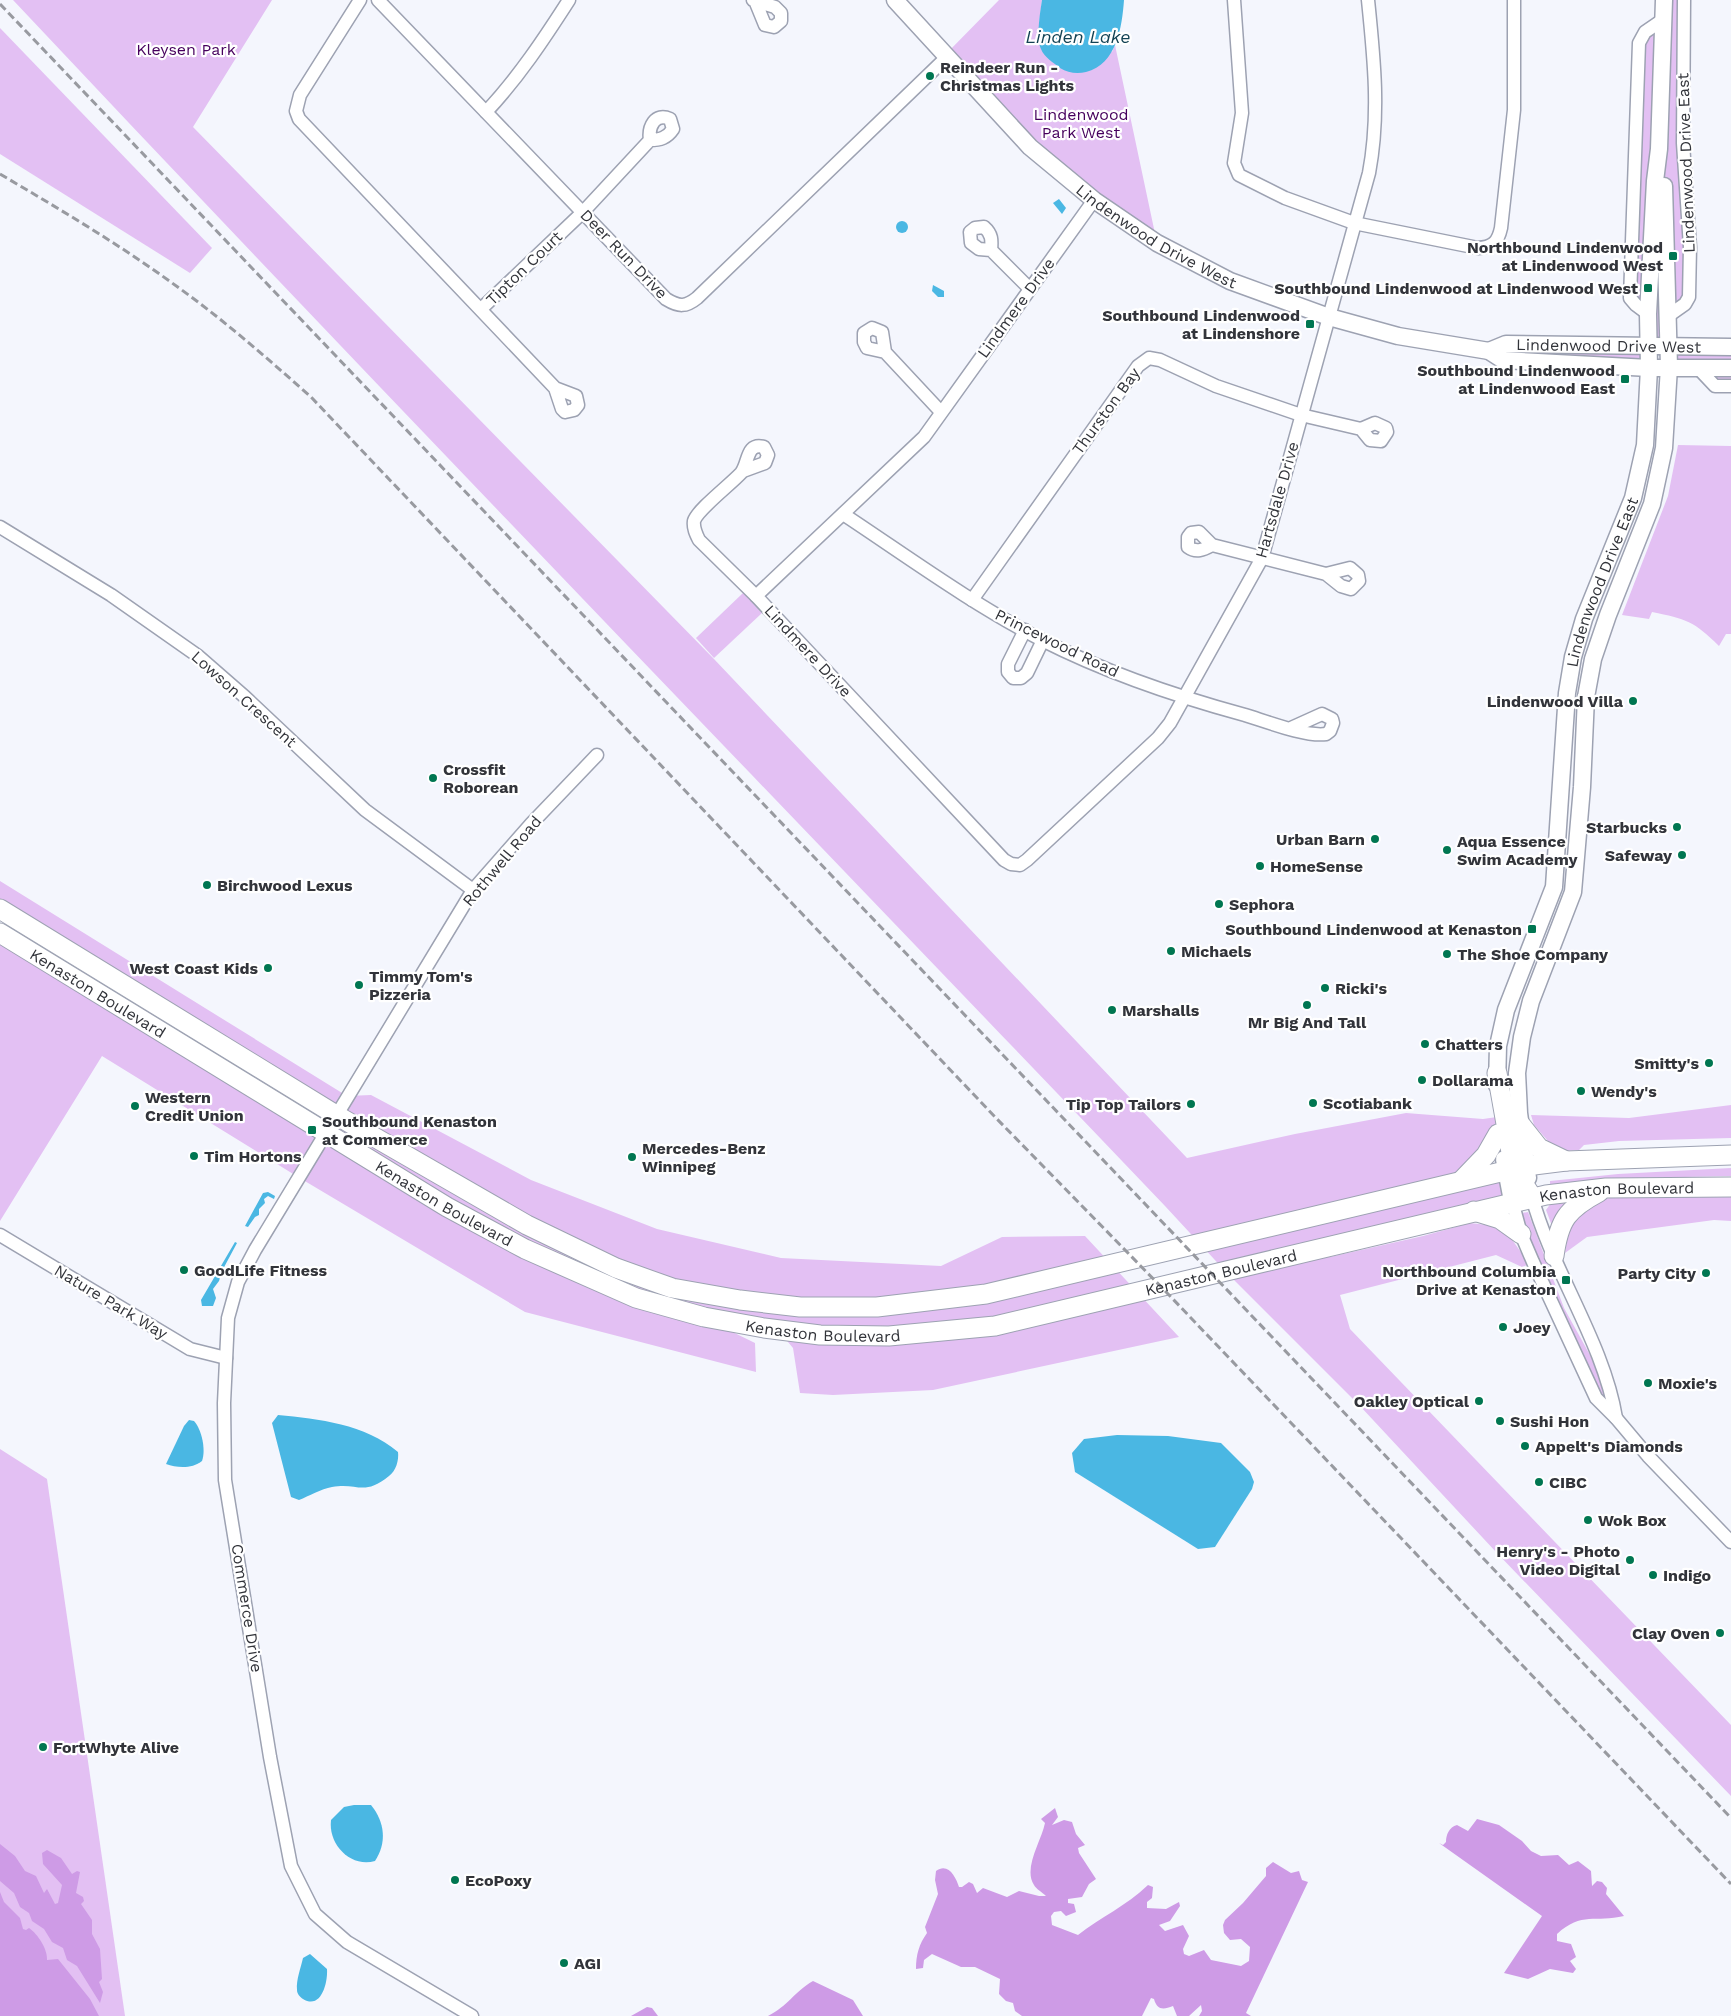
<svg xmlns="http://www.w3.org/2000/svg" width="1731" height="2016" font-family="'Work Sans',sans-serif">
<rect width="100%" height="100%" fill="#f4f6fd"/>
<g fill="#e3c0f3">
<path d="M13 0H272L193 127 714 659 1187 1158 1295 1134 1406 1113 1483 1119 1497 1117 1498 1134 1463 1179 1506 1171 1512 1201 1327 1247 1330 1257 1423 1236 1470 1223 1496 1226 1508 1234 1523 1255 1527 1265 1522 1267 1496 1255 1340 1295 1350 1329 1731 1725V1796L1496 1552 1360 1406 1226 1272 1165 1206C781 804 394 405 13 0Z"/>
<polygon points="999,0 1042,0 1039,24 1112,52 1115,45 1157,243 1094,200 945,55"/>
<polygon points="1664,0 1684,0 1689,297 1668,316 1668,345 1731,347 1731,386 1715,386 1698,368 1669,367 1668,346 1649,346 1649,368 1503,360 1506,344 1648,345 1648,314 1636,305 1639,43 1663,19"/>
<polygon points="0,28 212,248 190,273 0,154"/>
<path d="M1678 445 1731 446V634H1726L1719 646C1694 621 1686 619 1652 612L1649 619 1622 615 1668 496Z"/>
<polygon points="743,593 762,613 714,658 696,638"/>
<polygon points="0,881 347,1096 371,1095 531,1180 657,1229 781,1258 941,1266 1002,1237 1085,1236 1179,1337 933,1390 833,1395 800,1393 793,1348 778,1330 706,1319 755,1343 756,1372 525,1312 298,1177 102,1056 0,1221 0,933 326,1131 336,1115 0,907"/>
<polygon points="1731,1105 1731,1138 1619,1141 1584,1145 1579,1150 1565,1151 1546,1145 1548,1141 1534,1125 1531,1115 1629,1118"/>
<polygon points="1731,1168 1731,1176 1638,1178 1566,1186 1550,1185 1550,1181 1618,1174"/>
<polygon points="1617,1197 1731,1197 1731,1221 1714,1220 1587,1237 1565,1253 1570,1219 1604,1199"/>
<polygon points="1571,1200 1552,1226 1546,1210 1551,1203"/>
<polygon points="1528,1212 1564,1308 1590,1355 1608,1400 1600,1394 1525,1231 1522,1213"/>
<polygon points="0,1449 47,1479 125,2016 0,2016"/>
</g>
<g fill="#ce9be6">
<path d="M1055 1808 1058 1817 1052 1825 1064 1820 1072 1822 1076 1834 1085 1845 1078 1848 1079 1853 1096 1879 1089 1884 1082 1897 1068 1899V1903L1074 1904 1076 1912 1066 1916 1061 1911 1054 1912 1051 1916 1052 1925 1078 1935C1101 1917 1126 1906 1148 1885L1153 1887 1152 1898 1147 1902V1908L1166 1909 1179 1902 1180 1906 1170 1921 1159 1925 1165 1931 1183 1925 1189 1936 1183 1949 1184 1954 1189 1956 1204 1950 1211 1960 1241 1966 1249 1961 1250 1947 1241 1939 1230 1940 1224 1933 1223 1925 1225 1920 1243 1903 1266 1876V1868L1273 1862 1291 1873 1299 1871 1302 1880 1308 1882 1246 2013 1251 2016H1199L1202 2011 1201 2005 1189 2016H1177L1173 2006C1163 2010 1157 2010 1154 1999L1151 1998 1142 2016H1022L1015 2011 1013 2003 1006 2001 999 1994 1000 1979 975 1967H961L932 1954 924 1960 923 1968 916 1969C916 1955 919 1944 927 1933L925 1927 938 1894 935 1880 936 1871C948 1862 956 1877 959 1887H962L969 1882 973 1884 977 1893 983 1888 1007 1897 1019 1891 1039 1896H1046C1042 1892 1036 1889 1034 1885 1023 1868 1041 1842 1045 1823L1041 1819Z"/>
<path d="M1477 1819 1499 1825 1522 1841 1531 1851 1541 1856 1558 1855 1569 1865 1578 1861 1591 1871 1592 1886 1597 1881 1602 1882 1607 1888 1606 1894 1624 1916C1595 1923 1582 1911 1557 1934V1941L1571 1944 1576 1957 1570 1961 1576 1969 1573 1973 1550 1969 1528 1979 1504 1973 1542 1916 1439 1843 1443 1845 1446 1842C1446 1835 1449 1827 1457 1825L1468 1831Z"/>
<polygon points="0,1844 15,1856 25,1871 36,1876 44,1893 47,1889 55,1904 58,1903 62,1885 43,1864 42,1853 47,1850 61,1858 72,1874 77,1871 80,1872 76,1893 83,1897 84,1901 81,1904 92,1920 92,1934 100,1949 102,1979 99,1982 103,1992 100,2003 77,1966 67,1960 63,1948 52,1942 44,1929 32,1921 29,1913 20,1907 14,1893 0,1881"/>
<path d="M0 1892 4 1902 20 1918 23 1929 26 1930 29 1928C38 1934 48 1950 47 1960L58 1959 90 1999 99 2016H0Z"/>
<path d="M813 1981 853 2000 863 2016H768C788 2006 794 1992 813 1981Z"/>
<polygon points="647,2007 652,2008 658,2016 631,2016"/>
</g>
<g fill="#4ab7e3">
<path d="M1042 0H1124C1122 27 1117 64 1086 72 1077 74 1068 73 1060 68 1054 63 1044 57 1041 49 1036 38 1040 13 1042 0Z"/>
<polygon points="1059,199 1066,208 1062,214 1053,203"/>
<circle cx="902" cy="227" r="6"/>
<polygon points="933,285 944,291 944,297 938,297 932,291"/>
<polygon points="268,1192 275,1196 274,1199 268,1196 264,1199 265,1203 259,1209 259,1215 255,1217 248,1227 245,1226 263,1193"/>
<polygon points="235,1242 237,1243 222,1271 219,1281 213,1289 216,1298 213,1306 202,1306 201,1300"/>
<path d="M278 1415C319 1419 365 1424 398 1452 399 1460 396 1471 389 1476 363 1497 358 1482 332 1487 321 1489 309 1496 299 1500L291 1497 272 1423Z"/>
<path d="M189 1420 194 1421C202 1430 206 1450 202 1461 192 1469 177 1468 166 1464L184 1426Z"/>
<polygon points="1117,1435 1168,1436 1221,1443 1250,1472 1254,1482 1252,1489 1215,1547 1198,1549 1075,1472 1072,1453 1084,1439"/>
<path d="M354 1805H371C385 1822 387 1843 375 1861 350 1868 328 1844 331 1820L344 1807Z"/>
<path d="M310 1954 327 1969C328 1983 321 2010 303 1999 300 1997 297 1994 297 1990 296 1980 301 1967 303 1958Z"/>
</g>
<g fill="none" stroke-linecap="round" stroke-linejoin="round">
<defs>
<g id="street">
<polyline points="360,0 300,95 296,111 299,119 555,388 562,409 565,412 574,410 578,405 576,396 555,388"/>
<path d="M378 0 666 299C679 307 686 307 697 298L947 57"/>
<polyline points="753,0 775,7 781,13 781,21 774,27 765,25 756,3"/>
<path d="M1234 0 1242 113 1234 163 1239 175 1285 198 1354 223 1478 248C1493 247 1498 242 1501 228L1514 110V0"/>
<path d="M486 112C518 78 544 39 569 0"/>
<path d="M1094 200 924 437 756 596 1004 860 1011 864 1020 865 1027 860 1158 738 1170 723 1262 558 1369 173C1380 115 1374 58 1368 0"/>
<path d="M991 250C992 240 992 234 984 227L975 228 970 232 971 243 979 249 991 250 1030 289"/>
<path d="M481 309 583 212 650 140C660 140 667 138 673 129L670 119C655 112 648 127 650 140"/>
<polyline points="1648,314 1636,305 1630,298 1639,43 1645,32 1664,19"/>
<polyline points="1668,316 1685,304 1689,297 1690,247 1683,143 1684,0"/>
<polyline points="885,352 867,348 864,342 864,333 872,328 882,332 885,352 941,412"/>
<polyline points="1698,368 1715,386 1731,386"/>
<path d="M743 471 765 463 768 455 764 447C746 442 749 463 741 473 731 484 697 510 694 521 693 528 696 534 699 540L756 596"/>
<path d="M843 514C908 557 972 604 1042 640 1107 673 1175 696 1245 715 1265 721 1306 737 1326 734L1330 731 1333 723 1332 719 1322 714 1291 728"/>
<polyline points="0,527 111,595 198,656 245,697 365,810 473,890"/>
<path d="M1212 545C1203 550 1196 553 1188 547V537L1191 533 1199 532 1212 545 1326 574 1341 586 1351 589 1359 581 1358 575 1350 568 1326 574"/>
<polyline points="972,600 1138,366 1149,358 1160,360 1216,386 1301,415 1361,429 1370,440 1381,441 1387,432 1386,428 1375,423 1361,429"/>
<polyline points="1025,630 1008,664 1008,672 1013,678 1021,678 1027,673 1043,640"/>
<path d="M1532 1197C1552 1271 1604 1343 1616 1418"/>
<polyline points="1512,1201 1521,1234 1533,1262 1596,1398 1616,1418 1648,1456 1731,1542"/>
<polyline points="0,1235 190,1349 226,1358"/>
<polyline points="472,2016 347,1942 315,1914 291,1866 270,1757 225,1480 224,1403 228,1318 238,1282 255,1250 473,890 531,824 597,755"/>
</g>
<g id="secondary">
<path id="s1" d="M895 0 1030 147 1094 200 1157 243 1230 281 1329 317 1398 336 1489 351 1503 360 1649 368H1731"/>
<path id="s2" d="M1489 351 1506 344 1731 347"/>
<path id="s3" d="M1497 1085 1498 1046 1506 1010 1554 887 1567 693 1573 657 1584 619 1633 498 1645 445 1649 368 1648 314 1655 181 1659 149 1664 0"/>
<polyline points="1504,1159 1512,1201"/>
<polyline points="1528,1178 1519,1113 1517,1073 1522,1037 1531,1001 1573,892 1582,787 1586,697 1593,659 1608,615 1652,504 1664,448 1669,367 1664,186"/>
</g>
<g id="primary">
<polyline points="0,909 336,1115 527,1225 616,1268 672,1288 740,1300 800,1307 877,1307 986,1294 1526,1166 1566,1161 1731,1155"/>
<path id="s4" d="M0 933 447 1207 525 1249 636 1298 704 1317 764 1328 820 1335 889 1336 995 1326 1546 1195 1606 1188 1731 1187"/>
<polyline points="1497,1073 1514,1169 1532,1197"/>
<polyline points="1520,1124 1539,1148 1566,1161"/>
<polyline points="1462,1180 1486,1155 1498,1134"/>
<polyline points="1474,1211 1500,1219 1521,1234"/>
<path d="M1554 1256C1559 1220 1567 1209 1599 1192"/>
</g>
</defs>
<use href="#street" stroke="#9da2b2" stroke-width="15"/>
<use href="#secondary" stroke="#9da2b2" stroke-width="19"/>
<use href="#primary" stroke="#9da2b2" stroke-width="21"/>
<use href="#street" stroke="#fff" stroke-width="12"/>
<use href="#secondary" stroke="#fff" stroke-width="16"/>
<use href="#primary" stroke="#fff" stroke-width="19"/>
<g stroke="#989aa0" stroke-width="3" stroke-dasharray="8 4" stroke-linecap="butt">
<polyline points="0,4 1731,1818"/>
<path d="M0 174C61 210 122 246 179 288 225 321 268 359 311 397L997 1119 1170 1296 1731 1884"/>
</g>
</g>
<g fill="#007651" stroke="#fff" stroke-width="2">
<circle cx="930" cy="76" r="5"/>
<rect x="1668" y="251" width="10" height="10" rx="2.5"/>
<rect x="1643" y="283" width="10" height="10" rx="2.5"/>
<rect x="1305" y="319" width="10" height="10" rx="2.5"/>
<rect x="1620" y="374" width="10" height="10" rx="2.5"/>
<circle cx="1633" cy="701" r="5"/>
<circle cx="433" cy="778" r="5"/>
<circle cx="1677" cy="827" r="5"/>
<circle cx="1375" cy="839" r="5"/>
<circle cx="1447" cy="850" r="5"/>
<circle cx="1682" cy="855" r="5"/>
<circle cx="1260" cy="866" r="5"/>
<circle cx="207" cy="885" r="5"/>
<circle cx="1219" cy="904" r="5"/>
<rect x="1527" y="924" width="10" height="10" rx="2.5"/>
<circle cx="1171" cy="951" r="5"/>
<circle cx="1447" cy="954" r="5"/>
<circle cx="268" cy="968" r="5"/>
<circle cx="359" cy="985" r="5"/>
<circle cx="1325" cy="988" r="5"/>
<circle cx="1307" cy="1005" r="5"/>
<circle cx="1112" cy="1010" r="5"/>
<circle cx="1425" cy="1044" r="5"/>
<circle cx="1709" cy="1063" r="5"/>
<circle cx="1422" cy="1080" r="5"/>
<circle cx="1581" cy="1091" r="5"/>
<circle cx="1313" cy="1103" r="5"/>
<circle cx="1191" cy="1104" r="5"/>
<circle cx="135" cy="1106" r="5"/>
<rect x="307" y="1125" width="10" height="10" rx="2.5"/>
<circle cx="194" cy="1156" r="5"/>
<circle cx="632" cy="1157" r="5"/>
<circle cx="184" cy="1270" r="5"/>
<circle cx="1706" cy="1273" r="5"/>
<rect x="1561" y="1275" width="10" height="10" rx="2.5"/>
<circle cx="1503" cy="1327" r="5"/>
<circle cx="1648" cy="1383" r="5"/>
<circle cx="1479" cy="1401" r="5"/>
<circle cx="1500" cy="1421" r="5"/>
<circle cx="1525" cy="1446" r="5"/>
<circle cx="1539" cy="1482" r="5"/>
<circle cx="1588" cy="1520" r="5"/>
<circle cx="1630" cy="1560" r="5"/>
<circle cx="1653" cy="1575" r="5"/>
<circle cx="1720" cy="1633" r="5"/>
<circle cx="43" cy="1747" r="5"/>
<circle cx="455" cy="1880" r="5"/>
<circle cx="564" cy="1963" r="5"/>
</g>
<g text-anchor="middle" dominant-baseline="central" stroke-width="4.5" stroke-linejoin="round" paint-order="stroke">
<g font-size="16" fill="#46005d" stroke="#fff">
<text x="186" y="49">Kleysen Park</text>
<text x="1081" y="114">Lindenwood<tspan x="1081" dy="18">Park West</tspan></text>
</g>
<g font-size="16" font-weight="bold" fill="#32343a" stroke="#fff" text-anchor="start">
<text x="940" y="67">Reindeer Run -<tspan x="940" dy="18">Christmas Lights</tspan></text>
<text x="1663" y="247" text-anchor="end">Northbound Lindenwood<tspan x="1663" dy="18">at Lindenwood West</tspan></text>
<text x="1638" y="288" text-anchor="end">Southbound Lindenwood at Lindenwood West</text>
<text x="1300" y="315" text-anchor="end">Southbound Lindenwood<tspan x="1300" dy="18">at Lindenshore</tspan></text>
<text x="1615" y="370" text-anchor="end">Southbound Lindenwood<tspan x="1615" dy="18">at Lindenwood East</tspan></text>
<text x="1623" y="701" text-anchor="end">Lindenwood Villa</text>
<text x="443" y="769">Crossfit<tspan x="443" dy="18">Roborean</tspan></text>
<text x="1667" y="827" text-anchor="end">Starbucks</text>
<text x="1365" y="839" text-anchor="end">Urban Barn</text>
<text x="1457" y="841">Aqua Essence<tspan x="1457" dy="18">Swim Academy</tspan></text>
<text x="1672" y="855" text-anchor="end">Safeway</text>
<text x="1270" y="866">HomeSense</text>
<text x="217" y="885">Birchwood Lexus</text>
<text x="1229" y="904">Sephora</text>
<text x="1522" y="929" text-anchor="end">Southbound Lindenwood at Kenaston</text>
<text x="1181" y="951">Michaels</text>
<text x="1457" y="954">The Shoe Company</text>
<text x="258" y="968" text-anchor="end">West Coast Kids</text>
<text x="369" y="976">Timmy Tom's<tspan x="369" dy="18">Pizzeria</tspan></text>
<text x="1335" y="988">Ricki's</text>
<text x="1122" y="1010">Marshalls</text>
<text x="1307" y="1022" text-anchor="middle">Mr Big And Tall</text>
<text x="1435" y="1044">Chatters</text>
<text x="1699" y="1063" text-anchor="end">Smitty's</text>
<text x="1432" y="1080">Dollarama</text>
<text x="1591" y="1091">Wendy's</text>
<text x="145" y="1097">Western<tspan x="145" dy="18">Credit Union</tspan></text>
<text x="1323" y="1103">Scotiabank</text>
<text x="1181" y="1104" text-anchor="end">Tip Top Tailors</text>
<text x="322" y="1121">Southbound Kenaston<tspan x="322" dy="18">at Commerce</tspan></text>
<text x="642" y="1148">Mercedes-Benz<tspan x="642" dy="18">Winnipeg</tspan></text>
<text x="204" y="1156">Tim Hortons</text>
<text x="194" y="1270">GoodLife Fitness</text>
<text x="1556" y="1271" text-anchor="end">Northbound Columbia<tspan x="1556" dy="18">Drive at Kenaston</tspan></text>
<text x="1696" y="1273" text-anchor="end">Party City</text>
<text x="1513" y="1327">Joey</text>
<text x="1658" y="1383">Moxie's</text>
<text x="1469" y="1401" text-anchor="end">Oakley Optical</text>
<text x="1510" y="1421">Sushi Hon</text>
<text x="1535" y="1446">Appelt's Diamonds</text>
<text x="1549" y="1482">CIBC</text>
<text x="1598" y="1520">Wok Box</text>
<text x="1620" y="1551" text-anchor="end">Henry's - Photo<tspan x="1620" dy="18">Video Digital</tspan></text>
<text x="1663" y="1575">Indigo</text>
<text x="1710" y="1633" text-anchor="end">Clay Oven</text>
<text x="53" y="1747">FortWhyte Alive</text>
<text x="465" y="1880">EcoPoxy</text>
<text x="574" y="1963">AGI</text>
</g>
<g font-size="16" fill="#32343a" stroke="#fff">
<text transform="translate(1686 163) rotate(-92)">Lindenwood Drive East</text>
<text stroke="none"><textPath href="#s1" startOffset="355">Lindenwood Drive West</textPath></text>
<text transform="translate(624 254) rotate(46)">Deer Run Drive</text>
<text transform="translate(524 268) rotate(-44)">Tipton Court</text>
<text transform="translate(1016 308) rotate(-54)">Lindmere Drive</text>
<text stroke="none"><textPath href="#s2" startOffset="121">Lindenwood Drive West</textPath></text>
<text transform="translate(1106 411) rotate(-54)">Thurston Bay</text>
<text transform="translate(1277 500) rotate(-74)">Hartsdale Drive</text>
<text stroke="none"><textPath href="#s3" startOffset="519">Lindenwood Drive East</textPath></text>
<text transform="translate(1057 643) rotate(26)">Princewood Road</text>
<text transform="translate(808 651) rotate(47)">Lindmere Drive</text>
<text transform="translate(244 699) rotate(42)">Lowson Crescent</text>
<text transform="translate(502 861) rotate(-50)">Rothwell Road</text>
<text stroke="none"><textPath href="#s4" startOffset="115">Kenaston Boulevard</textPath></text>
<text stroke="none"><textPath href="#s4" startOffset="1735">Kenaston Boulevard</textPath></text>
<text stroke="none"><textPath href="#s4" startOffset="520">Kenaston Boulevard</textPath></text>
<text stroke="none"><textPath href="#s4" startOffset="1330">Kenaston Boulevard</textPath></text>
<text transform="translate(111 1302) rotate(31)">Nature Park Way</text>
<text stroke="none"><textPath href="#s4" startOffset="925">Kenaston Boulevard</textPath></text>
<text transform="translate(247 1608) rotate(81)">Commerce Drive</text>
</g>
<g font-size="18" font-style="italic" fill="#134254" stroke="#fff">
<text x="1078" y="36">Linden Lake</text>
</g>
</g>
</svg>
